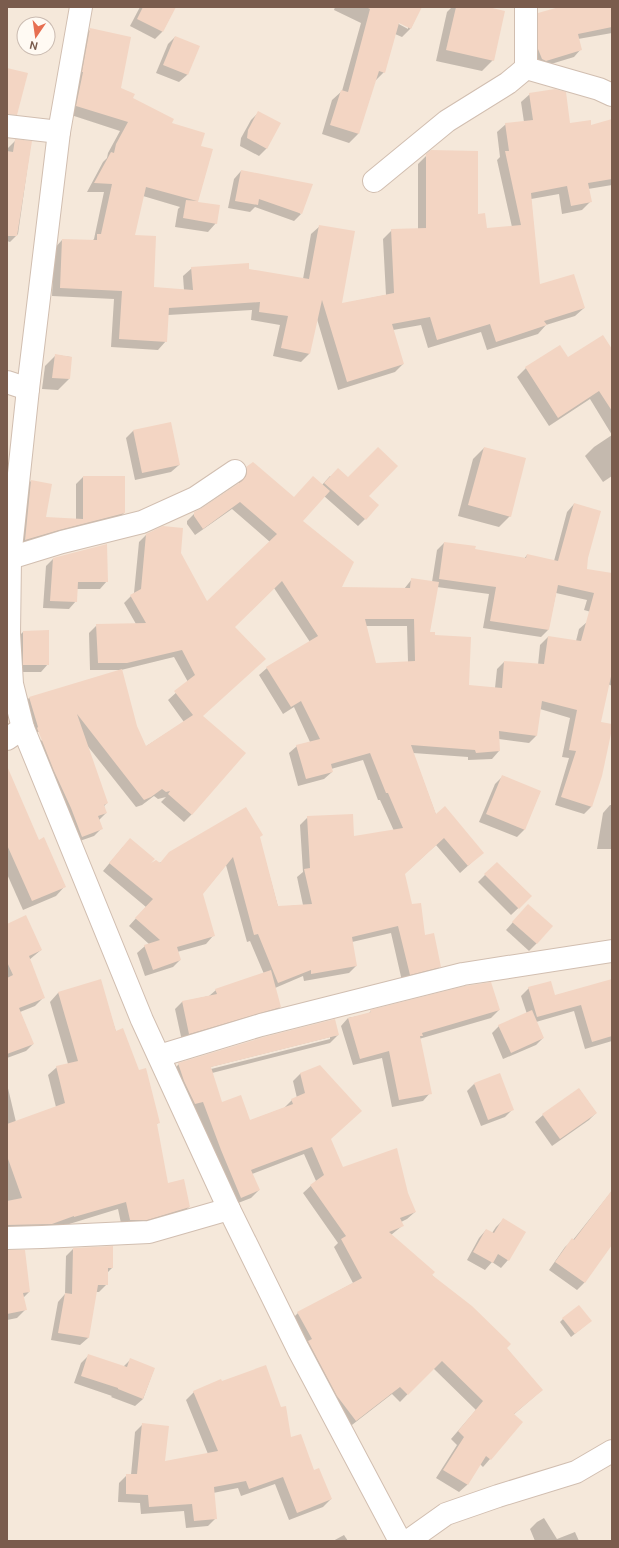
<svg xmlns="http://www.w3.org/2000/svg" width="619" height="1548" font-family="'DM Sans',sans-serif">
<rect width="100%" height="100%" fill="#fdf6ec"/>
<path fill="#f5e8da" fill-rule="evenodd" d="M7 7H612V1541H7ZM24 24H48V48H24Z"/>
<g fill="#0003" fill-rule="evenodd">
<polygon points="140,7 175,7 162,32 155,39 130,26"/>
<path d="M335 7H421L411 28 402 37 395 34 384 72 375 81 358 134 349 143 322 134 332 100 342 91 361 23 334 10ZM395 20 408 26V29L395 22Z"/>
<polygon points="452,7 483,7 493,60 482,71 436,61 447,12"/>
<polygon points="562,7 612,7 612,33 578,39 581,49 574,57 538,68 532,21 539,14"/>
<polygon points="90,30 119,88 131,99 171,124 200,147 212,150 197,203 216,223 208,232 175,227 178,209 180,207 143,196 134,236 153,288 184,290 183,276 192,268 248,270 303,279 311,234 320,226 341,304 386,295 383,239 392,230 418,229 418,164 427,155 486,229 512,227 497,160 500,157 497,132 506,124 524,122 521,102 530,94 570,124 590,126 612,120 612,185 588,189 590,202 582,210 562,214 559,194 531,199 539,285 584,308 575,316 546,325 538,334 487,350 481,332 428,348 421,325 393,330 403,364 395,372 338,390 317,319 309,354 301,362 273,356 280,325 251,320 252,310 168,315 166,341 158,350 111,347 114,299 52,296 54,249 62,240 92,241 94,239 104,192 87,192 103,162 107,158 108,153 120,131 68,114 82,38"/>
<polygon points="175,37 198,46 187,75 179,82 156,73 168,44"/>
<polygon points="259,112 267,148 259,156 240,146 241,138 251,120"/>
<polygon points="15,141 31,142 18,234 10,242 7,241 7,149"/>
<polygon points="241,171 301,214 294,221 255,207 250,212 228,208 234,179"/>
<polygon points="612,351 612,435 590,399 549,426 517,377 526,368"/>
<polygon points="56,355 71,357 69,379 58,390 42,389 45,366"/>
<polygon points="170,423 179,465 171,472 135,480 126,438 133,431"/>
<polygon points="612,435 612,476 603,482 585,456 594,447"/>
<polygon points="484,448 510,516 499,527 458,516 473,459"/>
<path d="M247 467 294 498 322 485 330 476 367 496 365 519 358 526 324 496 302 521 341 588 404 589 412 579 432 582 437 550 444 543 474 547V550L524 559 527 555 554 561 567 512 574 504 587 558 586 570 612 574V618L584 610 587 600 556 593 548 630 541 637 483 628 489 594 437 587 429 634 468 686 495 688 497 669 504 662 538 665 540 645 548 637 576 641 579 629 587 622 612 635V686L608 684 599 722 591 807 584 814 555 805 569 758 562 757 570 718 540 709 536 736 529 743 499 739V751L492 759 468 760V757L413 753 436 815 482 853 460 873 436 845 404 874 411 905 424 937 440 966 433 974 402 981 391 933 352 942 356 966 349 973 304 981 303 976 275 988 280 1007 273 1014 182 1041 175 1009 182 1002 209 996 216 990 264 974 250 941 247 942 226 865 202 894 213 936 206 944 177 952 180 960 173 967 145 976 137 953 145 946 149 944 129 926 146 907 103 871 123 847 147 866 259 837 278 907 303 905 297 877 303 872 300 825 308 817 353 837 394 831 380 800H378L363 760 331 769 332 772 324 779 298 786 289 753 297 746 310 742 294 707 283 714 259 675 267 668 310 642 274 588 234 627 202 716 192 814 184 822 161 802 166 797 158 799 154 796 142 805 136 807 86 744 107 803 104 806 106 813 99 820 101 829 94 836 74 843 34 748 42 740 70 728 30 733 22 705 29 698 136 726 145 747 184 722 168 700 188 682 174 657 121 670H90L89 633 97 625 136 624 124 603 134 593 139 542 146 535 180 554 207 603 270 542 232 509 195 535 187 524V521L195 513 239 484V475ZM366 626H407L408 662 375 664Z"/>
<polygon points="83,477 124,513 117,520 19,546 24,488 31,481 45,518 76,520 76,484"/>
<polygon points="53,559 107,581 100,589 77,589 76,601 69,609 43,608 46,566"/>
<polygon points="23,632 48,632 48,664 41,672 16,672 16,639"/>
<polygon points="503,776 540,792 524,830 517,837 479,822 495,784"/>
<polygon points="7,797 38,841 65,886 56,896 23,910 7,874"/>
<polygon points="610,805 612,805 612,849 597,849 603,813"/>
<polygon points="497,863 531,896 511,915 478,882"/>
<polygon points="521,913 537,943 529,951 506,930"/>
<polygon points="7,925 41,950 29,960 43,998 35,1006 20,1012 33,1044 26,1051 7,1058"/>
<polygon points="612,980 612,1041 585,1049 574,1011 536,1022 543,1038 536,1045 503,1059 492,1033 499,1026 527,1014 521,996 529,988 554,996"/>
<polygon points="100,981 116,1032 158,1123 156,1125 167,1184 189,1207 181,1215 122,1228 118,1209 66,1225 66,1224 43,1232 7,1233 7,1084 16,1122 56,1107 48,1075 57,1067 68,1064 50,1002 58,993"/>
<polygon points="499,1010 491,1018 419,1039 430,1093 423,1101 392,1107 382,1058 353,1065 341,1026 348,1018 368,1014 371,1011"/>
<path d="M338 1035 330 1043 212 1073 221 1103 249 1121 284 1108 292 1100 297 1098 293 1081 301 1073 343 1169 407 1193 415 1212 407 1219 401 1222 402 1226 391 1235 506 1348 542 1390 513 1415 490 1459 483 1467 480 1464 467 1485 459 1492 436 1478 457 1445 451 1439 476 1410 433 1368 400 1402 392 1394 348 1428 290 1321 298 1313 353 1283 334 1247 338 1243 303 1193 316 1181 304 1154 252 1174 259 1190 251 1198 233 1205 171 1072 179 1064ZM330 1037V1039L207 1070 206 1068Z"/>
<polygon points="474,1084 513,1109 505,1117 481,1126 467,1091"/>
<polygon points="579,1089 596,1113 589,1120 552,1146 535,1122 543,1115"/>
<polygon points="612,1191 612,1243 584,1283 577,1290 549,1270 565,1247 573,1240"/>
<polygon points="503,1220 508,1260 501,1268 492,1262 485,1270 467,1260 479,1238 486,1230 492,1233 496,1227"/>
<polygon points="73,1249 112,1268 107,1273 107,1284 99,1292 96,1292 88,1338 80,1345 51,1340 58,1302 65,1294 66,1256"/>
<polygon points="7,1251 29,1292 23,1298 25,1310 17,1318 7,1320"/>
<polygon points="563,1319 587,1324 571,1337 560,1322"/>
<polygon points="88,1356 123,1367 130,1360 154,1369 143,1399 135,1406 111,1397 112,1396 74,1383 81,1363"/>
<polygon points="194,1392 290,1439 331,1499 323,1507 289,1520 275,1484 241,1496 238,1488 213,1493 216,1518 208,1526 186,1528 184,1511 141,1514 140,1503 118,1502 119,1483 127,1475 131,1475 135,1432 143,1424 164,1462 208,1454 186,1400"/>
<polygon points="544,1518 557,1539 575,1532 579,1541 535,1541 530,1529 537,1522"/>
<polygon points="344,1535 348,1541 333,1541"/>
</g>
<g fill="#f3d5c3" fill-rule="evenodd">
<polygon points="143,7 176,7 163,32 137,19"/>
<polygon points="366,7 422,7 411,29 399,23 385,73 379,71 359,134 330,125 341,90 348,92 370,9"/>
<polygon points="456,7 488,7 505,11 494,61 446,50"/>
<polygon points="559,7 612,7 612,27 578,34 582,50 546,61 542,59 538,49 538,13"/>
<polygon points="90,28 131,37 121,88 135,94 133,98 174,119 172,123 205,133 201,146 213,149 198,202 220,205 217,224 183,218 186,200 197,201 146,187 135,235 156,236 154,287 193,290 191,267 249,263 249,269 309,279 319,225 355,231 342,303 394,293 391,229 426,228 426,154 431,150 478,151 478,214 485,213 487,228 521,225 505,151 509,151 505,123 533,120 529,93 555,89 566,92 570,123 591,120 591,125 612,119 612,179 588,183 592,202 571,206 567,186 531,193 540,284 574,274 585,308 544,321 547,325 496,342 490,324 437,340 430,317 392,324 404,364 347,382 322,300 310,354 281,348 288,316 259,312 260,302 169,308 167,342 119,339 122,291 60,288 62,239 97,240 97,234 101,234 112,184 94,183 111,152 114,153 116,144 128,122 76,106 83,72 82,72"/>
<polygon points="175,36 200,46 188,75 163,65"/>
<polygon points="7,68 28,73 17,115 7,114"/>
<polygon points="258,111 281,123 267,149 247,138 248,130"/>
<polygon points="15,139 32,141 17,236 7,236 7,151 13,152"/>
<polygon points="241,170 313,184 302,214 259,199 258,205 235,201"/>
<polygon points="603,335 612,349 612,411 599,391 558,418 525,367 560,345 568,357"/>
<polygon points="55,354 72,357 70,379 52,378"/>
<polygon points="171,422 180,465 142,473 133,430"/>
<polygon points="378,447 398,466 369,496 379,505 366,520 324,483 338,468 348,477"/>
<polygon points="484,447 526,458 511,517 468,505"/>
<path d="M253 462 294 497 313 476 330 491 303 521 354 562 342 587 410 588 411 578 439 582 430 632H435V635L471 637 469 685 502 688 504 661 544 664 548 636 581 641 594 593 558 585 549 630 490 621 496 587 439 579 444 542 476 546 475 549 526 558 527 554 558 561 574 503 601 511 588 558 587 569 612 573V672L601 722 612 724V729L602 776 592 807 561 797 576 751 569 750 577 710 542 701 537 736 499 731 500 751 476 753 475 750 411 745 436 814 445 806 484 853 468 866 444 838 405 874 412 904 421 903 425 935 434 933 441 967 410 975 398 926 352 937 357 966 311 974V970L278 983 258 934 254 935 233 857 203 894 215 936 177 947 181 960 153 970 144 945 160 940 135 918 153 899 109 863 130 838 155 859 151 863 156 860 160 863 169 852 246 807 263 835 260 837 278 906 312 904 304 869 310 868 307 816 353 814 354 836 403 828 388 793H386L370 753 331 764 333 772 306 779 296 745 320 739 301 701 291 707 266 667 318 636 282 581 235 627 266 659 203 716 246 753 192 815 168 794 170 791 166 792 162 789 151 797 144 800 77 714 108 803 104 805 107 813 98 816 103 829 82 837 71 808 54 771 37 728 38 727 29 697 122 669 137 726 146 746 193 715 174 691 195 675 182 650 127 663H98L96 624 146 623 130 595 141 589 146 534 163 526 183 528 181 553 207 601 277 534 240 502 203 529 194 516V512L202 508 242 481 246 476 247 471 246 467ZM365 619H414L415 661 376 663Z"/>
<polygon points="83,476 125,476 125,513 59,530 25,540 31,480 52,484 46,517 83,519"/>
<polygon points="107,544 108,582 78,582 77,602 50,601 53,558"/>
<polygon points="49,630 49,665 23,665 23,631"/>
<polygon points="7,766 39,840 44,837 66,887 32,901 7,845"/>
<polygon points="502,775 541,791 525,830 486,814"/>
<polygon points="497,862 532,896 519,909 484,874"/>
<polygon points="528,904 553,926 537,944 512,922"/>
<polygon points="26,915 42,950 29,956 45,998 19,1008 34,1044 7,1054 7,978 13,975 7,962 7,924"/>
<polygon points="271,970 281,1007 189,1034 182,1001 217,994 215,989"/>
<polygon points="101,979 116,1031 123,1028 139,1070 146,1068 160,1123 157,1124 168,1183 184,1179 190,1207 147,1220 130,1220 126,1202 74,1217 74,1216 52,1224 7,1225 7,1201 22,1198 7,1156 7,1124 65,1103 56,1066 78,1061 58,992"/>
<polygon points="612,979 612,1036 592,1042 581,1005 537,1017 528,987 551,981 555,995"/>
<polygon points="491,982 500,1010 422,1033 423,1036 420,1036 432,1094 399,1100 389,1051 360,1059 348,1018 371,1012 370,1010 465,986"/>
<polygon points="532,1010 544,1038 511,1053 498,1025"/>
<polygon points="335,1019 339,1035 211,1067 222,1102 241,1095 250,1120 293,1104 291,1099 305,1093 300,1073 320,1065 362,1111 331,1139 343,1167 397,1148 408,1193 416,1212 400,1218 404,1226 389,1232 435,1272 432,1275 472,1306 511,1344 507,1348 543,1390 514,1414 523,1422 491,1460 486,1456 468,1485 443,1470 464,1437 458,1431 483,1401 442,1361 408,1395 400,1387 356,1421 337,1396 308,1341 312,1339 297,1312 362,1278 341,1239 346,1236 310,1185 324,1175 312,1147 251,1170 260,1190 241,1198 221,1150 203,1102 195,1104 184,1081 178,1063 264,1037"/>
<polygon points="500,1073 514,1110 488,1120 474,1083"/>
<polygon points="579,1088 597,1113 560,1139 542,1114"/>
<polygon points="612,1190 612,1245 585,1283 555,1262 572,1238 574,1240"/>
<polygon points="503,1218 526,1232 509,1261 498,1254 493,1263 473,1252 486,1229 494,1233"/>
<polygon points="113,1246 113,1268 108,1268 108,1285 98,1285 89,1338 58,1333 65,1293 72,1294 73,1248"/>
<polygon points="7,1250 25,1250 30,1292 23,1293 27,1310 7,1314"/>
<polygon points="579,1305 592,1321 575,1334 562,1318"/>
<polygon points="88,1354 127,1367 130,1358 155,1368 143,1399 118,1389 118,1388 81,1376"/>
<polygon points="266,1365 281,1407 286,1406 291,1437 301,1434 314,1470 319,1468 332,1499 297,1513 283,1477 249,1489 246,1481 214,1487 217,1519 194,1521 192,1504 149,1507 148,1495 126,1494 126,1474 137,1474 142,1423 169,1426 165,1461 218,1451 193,1391 221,1379 222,1381"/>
</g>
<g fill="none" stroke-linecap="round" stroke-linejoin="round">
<defs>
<g id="minor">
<polyline points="81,7 59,132 28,389 10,558 9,634 12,684 23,728 142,1020 229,1209 298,1349 400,1541"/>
<polyline points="526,68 599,89 612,95"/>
<polyline points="7,126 59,132"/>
<polyline points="374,181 447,121 508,83 526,68 526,7"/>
<polyline points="7,382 28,389"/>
<polyline points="10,558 62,542 142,522 195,498 235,471"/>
<polyline points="7,739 23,728"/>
<polyline points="159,1056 261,1025 463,974 612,951"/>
<polyline points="7,1238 42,1237 149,1232 229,1209"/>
<polyline points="408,1541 446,1514 498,1496 576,1472 612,1451"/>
</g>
</defs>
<use href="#minor" stroke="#d1beb0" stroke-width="24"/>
<use href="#minor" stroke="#fff" stroke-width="22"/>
</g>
<rect width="619" height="1548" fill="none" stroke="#7a5c4d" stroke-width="16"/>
<g transform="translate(36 36) rotate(193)"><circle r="19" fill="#fffaf3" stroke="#cabbb1"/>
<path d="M0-3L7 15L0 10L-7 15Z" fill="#e76f51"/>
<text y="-6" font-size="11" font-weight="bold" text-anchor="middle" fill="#7a5c4d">N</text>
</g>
</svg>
